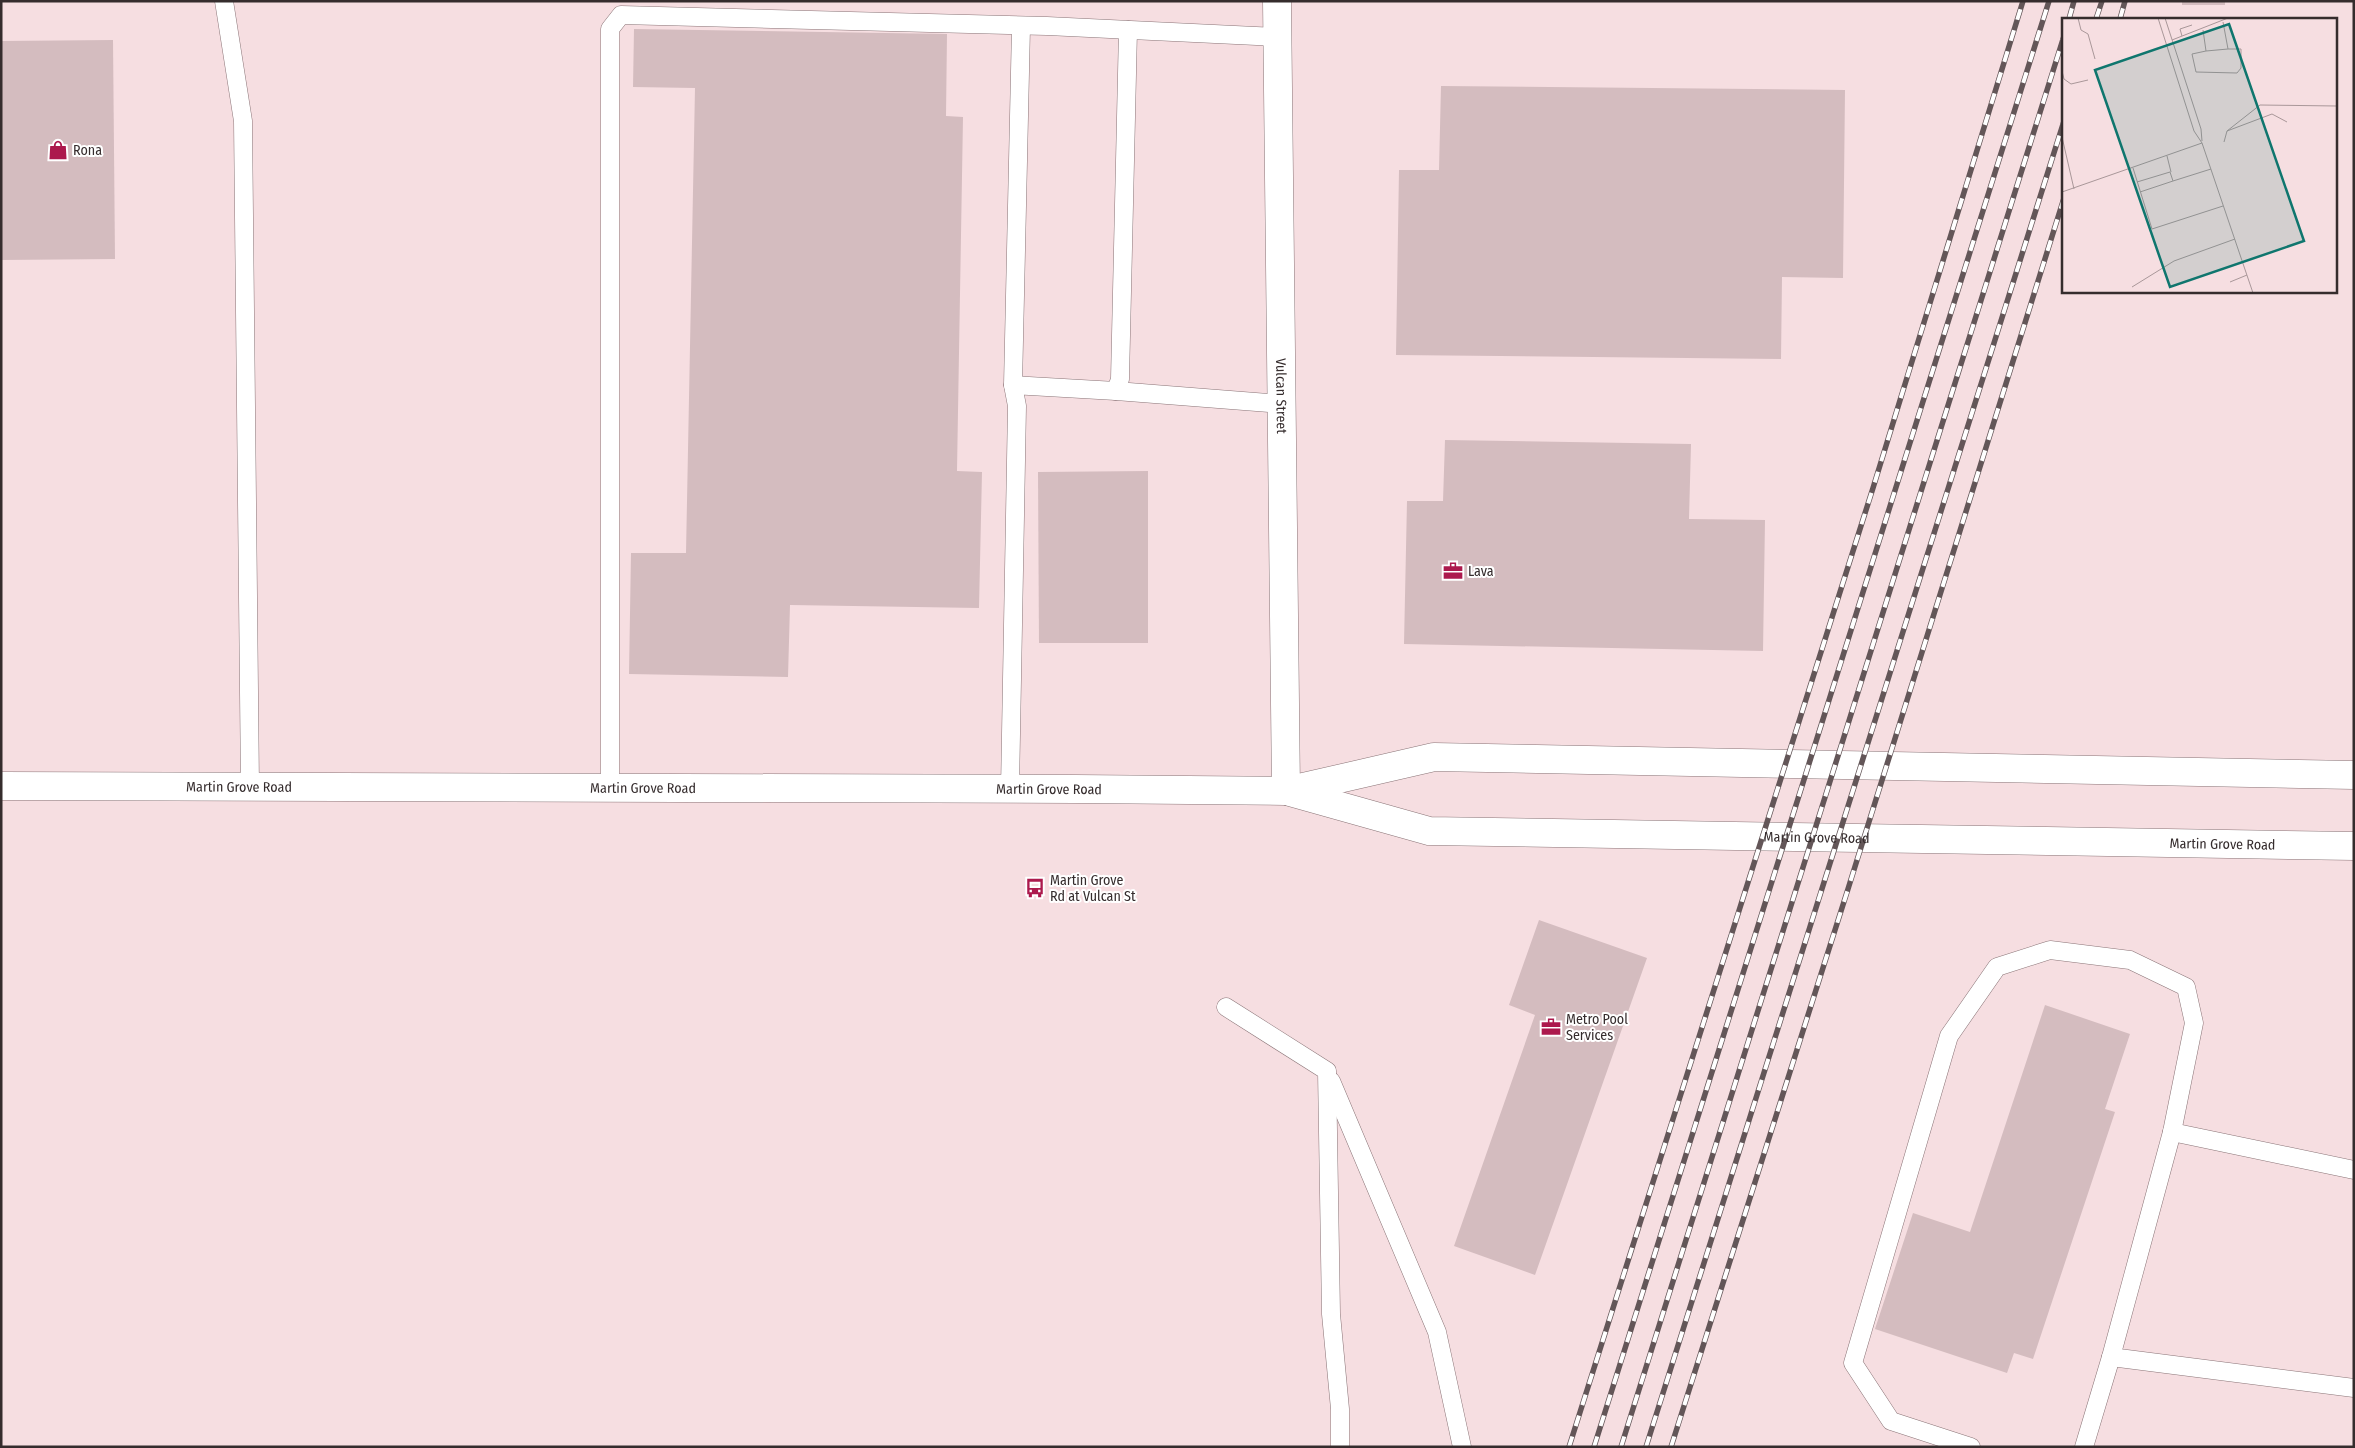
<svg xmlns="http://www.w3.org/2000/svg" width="2355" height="1448" font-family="'Fira Sans Condensed',sans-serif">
<rect width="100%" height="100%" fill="#f6dee1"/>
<g fill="#d4bcbf">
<rect x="2182" y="1" width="43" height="4"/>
<polygon points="634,29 947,34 946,116 963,117 957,471 982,472 979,608 790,605 788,677 629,674 631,553 686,553 695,88 633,87"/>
<polygon points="113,40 115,259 1,260 1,41"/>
<polygon points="1441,86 1845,90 1843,278 1782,277 1781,359 1396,355 1399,170 1439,170"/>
<polygon points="1445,440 1691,444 1689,519 1765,520 1763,651 1404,644 1407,501 1443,501"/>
<polygon points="1148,471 1148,643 1039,643 1038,472"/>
<polygon points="1539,920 1647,958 1535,1275 1454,1246 1535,1015 1509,1005"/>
<polygon points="2045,1005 2130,1034 2105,1109 2115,1112 2033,1359 2014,1353 2007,1373 1875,1329 1913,1213 1970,1232"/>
</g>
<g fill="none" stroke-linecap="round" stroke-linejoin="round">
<defs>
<g id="lane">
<polyline points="224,1 243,121 250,787"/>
<polyline points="1013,385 1021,27"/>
<polyline points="1116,391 1281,404"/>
<polyline points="610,788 610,29 621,15 1047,26 1277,37"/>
<polyline points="1010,789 1017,406 1013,385 1116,391 1120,379 1128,30"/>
<polyline points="1226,1007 1327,1071 1331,1314 1340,1409 1340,1447"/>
<polyline points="1331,1081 1437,1332 1462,1447"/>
<polyline points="2354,1170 2172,1132 2111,1357 2354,1388"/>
<polyline points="1971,1447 1891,1421 1853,1363 1949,1036 1997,967 2050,950 2130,960 2186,987 2194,1023 2172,1132"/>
<polyline points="2084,1447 2111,1357"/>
</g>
<g id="street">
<path id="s1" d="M1277 1 1286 791"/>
</g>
<g id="secondary">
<path id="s2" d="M1 786 1076 789 1286 791 1434 757 2354 775"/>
<path id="s3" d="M1290 792 1429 831 2354 846"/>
</g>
</defs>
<use href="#lane" stroke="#8a7477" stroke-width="19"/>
<use href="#street" stroke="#8a7477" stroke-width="29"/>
<use href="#secondary" stroke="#8a7477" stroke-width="29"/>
<use href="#lane" stroke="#fff" stroke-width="18"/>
<use href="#street" stroke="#fff" stroke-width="28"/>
<use href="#secondary" stroke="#fff" stroke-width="28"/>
<defs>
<g id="rail">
<polyline points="2069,19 2074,1"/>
<polyline points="2096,19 2102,1"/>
<polyline points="2120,19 2125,1"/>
<polyline points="1569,1447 1873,488 2023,1"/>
<polyline points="1594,1447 2049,1"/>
<polyline points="1621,1447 2064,36"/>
<polyline points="1646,1447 2064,121"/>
<polyline points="1671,1447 1848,889 2064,198"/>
</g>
</defs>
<use href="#rail" stroke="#635658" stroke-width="5.5"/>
<use href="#rail" stroke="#fff" stroke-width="4" stroke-dasharray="11" stroke-linecap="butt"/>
</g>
<defs>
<symbol id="shop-bare" viewBox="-9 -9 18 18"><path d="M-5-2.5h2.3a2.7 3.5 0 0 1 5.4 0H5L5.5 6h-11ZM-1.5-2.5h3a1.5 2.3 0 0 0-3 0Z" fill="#ac194d" stroke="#fff" stroke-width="2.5" paint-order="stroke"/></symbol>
<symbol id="office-bare" viewBox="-9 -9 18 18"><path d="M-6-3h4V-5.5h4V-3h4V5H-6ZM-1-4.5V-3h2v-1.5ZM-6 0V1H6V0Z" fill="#ac194d" stroke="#fff" stroke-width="2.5" paint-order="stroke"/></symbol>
<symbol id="bus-bare" viewBox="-9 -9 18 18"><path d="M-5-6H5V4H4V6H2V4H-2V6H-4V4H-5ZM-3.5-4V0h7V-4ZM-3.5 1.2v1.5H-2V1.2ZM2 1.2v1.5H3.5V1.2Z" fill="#ac194d" stroke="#fff" stroke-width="2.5" paint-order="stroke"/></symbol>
</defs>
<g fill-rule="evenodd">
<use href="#shop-bare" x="44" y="136" width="28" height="28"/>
<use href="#office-bare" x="1439" y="557" width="28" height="28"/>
<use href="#bus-bare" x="1021" y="874" width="28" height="28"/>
<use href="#office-bare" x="1537" y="1013" width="28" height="28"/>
</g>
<g text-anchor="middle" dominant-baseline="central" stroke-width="4" stroke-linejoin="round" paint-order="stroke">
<g font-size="14" fill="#352c2d" stroke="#fff" text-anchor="start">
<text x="73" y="150">Rona</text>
<text x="1468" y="571">Lava</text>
<text x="1050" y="880">Martin Grove<tspan x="1050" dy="16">Rd at Vulcan St</tspan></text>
<text x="1566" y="1019">Metro Pool<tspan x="1566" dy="16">Services</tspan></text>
</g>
<g font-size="14" fill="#352c2d" stroke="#fff">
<text stroke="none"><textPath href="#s1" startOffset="395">Vulcan Street</textPath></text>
<text stroke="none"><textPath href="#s2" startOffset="238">Martin Grove Road</textPath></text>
<text stroke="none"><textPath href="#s2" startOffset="642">Martin Grove Road</textPath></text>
<text stroke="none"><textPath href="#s2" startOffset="1048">Martin Grove Road</textPath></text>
<text stroke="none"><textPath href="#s3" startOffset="532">Martin Grove Road</textPath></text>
<text stroke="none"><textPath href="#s3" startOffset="938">Martin Grove Road</textPath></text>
</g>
</g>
<g transform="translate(2062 18)">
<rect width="275" height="275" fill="#f6dee1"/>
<path fill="none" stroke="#a99799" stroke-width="1" d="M16 0 19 12 26 16 33 41M96 0 132 113 140 125 191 275M103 0 139 111 140 123M141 12 144 33 166 31 161 4M120 18 118 11 130 7M110 22 166 0M144 33 130 36 134 54 175 55 179 50V31H166M0 53 2 61 9 66 26 62M165 113 198 87 275 88M0 119 12 171M162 124 165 113 210 96 225 104M105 138 109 154M71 150 90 211 161 188M75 164 108 154 111 163 149 151M0 174 140 125M78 174 111 163M168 264 185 257M70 269 112 243 173 221"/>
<path fill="#0f766e" fill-opacity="0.15" stroke="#0f766e" stroke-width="2.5" d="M167 6 242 223 108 269 33 52Z"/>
<rect width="275" height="275" fill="none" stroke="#352c2d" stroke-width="2.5"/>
</g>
<rect width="2355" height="1448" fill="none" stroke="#352c2d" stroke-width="5"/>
</svg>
